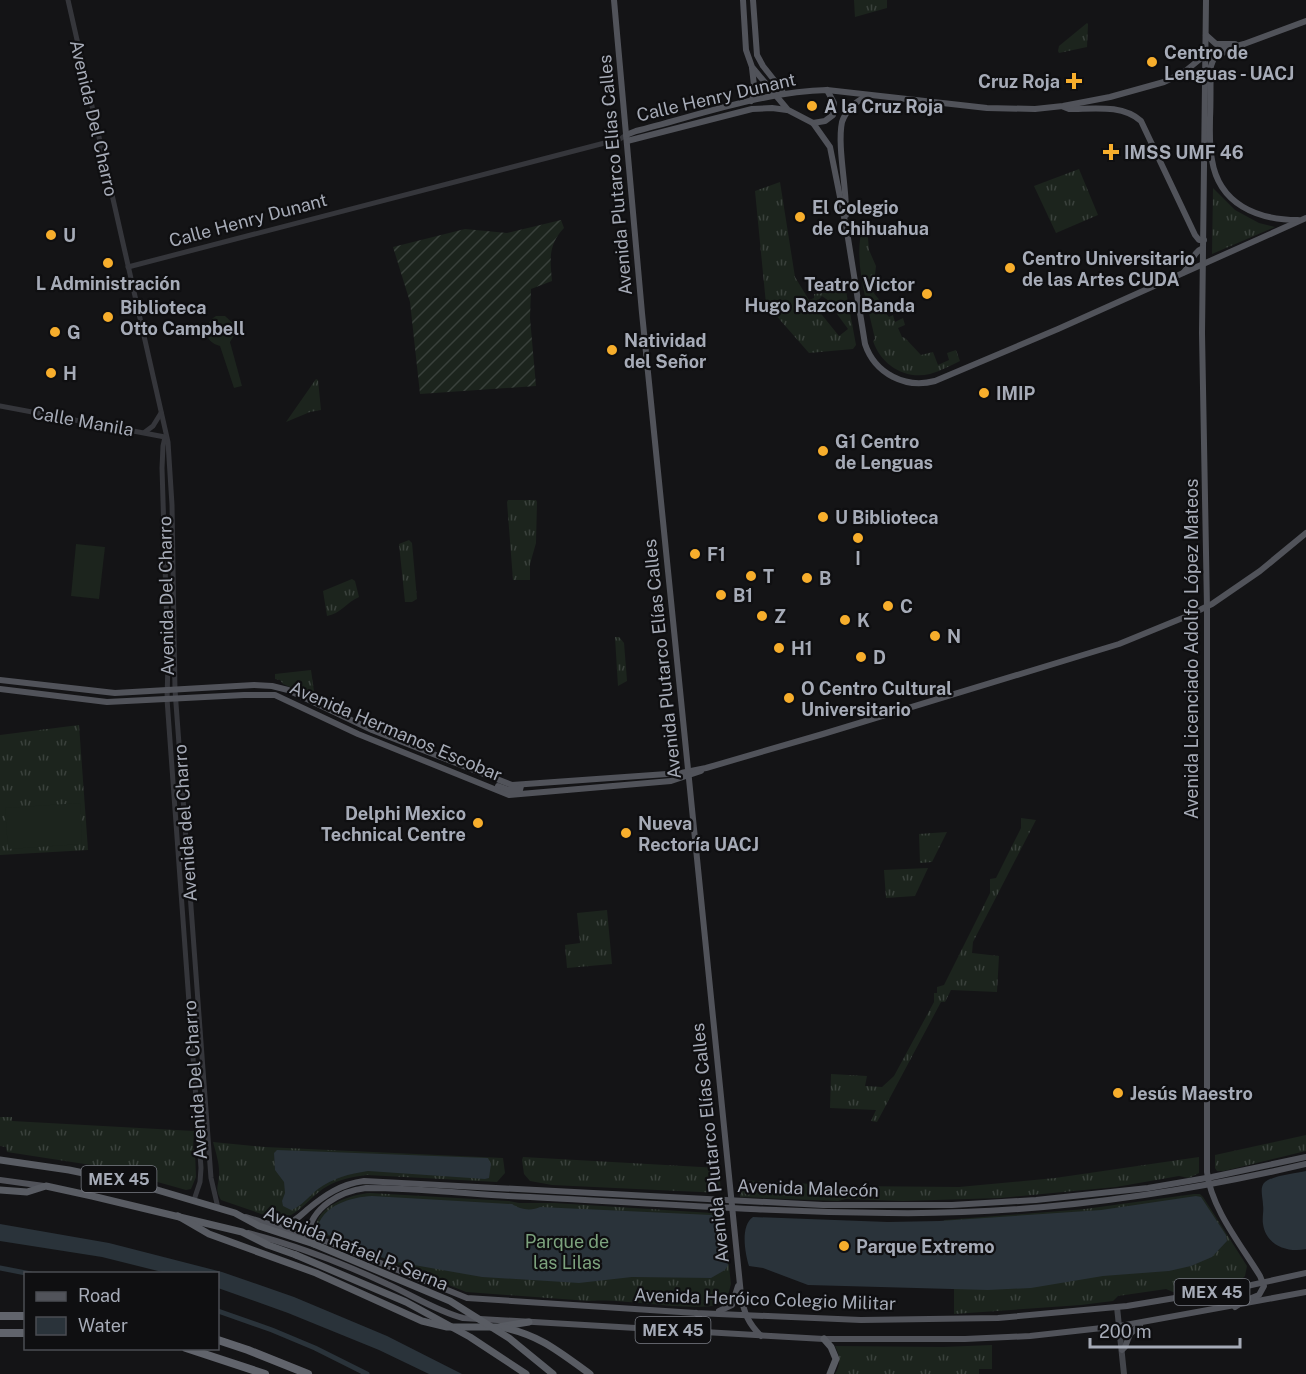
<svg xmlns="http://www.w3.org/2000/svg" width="1306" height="1374" font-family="'Public Sans',sans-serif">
<defs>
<pattern id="grass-tufts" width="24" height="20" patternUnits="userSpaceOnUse" patternTransform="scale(1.5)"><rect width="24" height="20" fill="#1c241d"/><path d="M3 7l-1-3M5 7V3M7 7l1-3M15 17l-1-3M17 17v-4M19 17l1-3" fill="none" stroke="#3a413c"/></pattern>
<pattern id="garden-furrows" width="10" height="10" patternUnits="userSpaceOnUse" patternTransform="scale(1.5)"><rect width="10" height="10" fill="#1c241d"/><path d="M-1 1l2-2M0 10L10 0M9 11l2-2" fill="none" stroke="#3a413c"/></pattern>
</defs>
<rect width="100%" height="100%" fill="#141416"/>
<g fill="url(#grass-tufts)" fill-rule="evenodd">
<polygon points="854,0 887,0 887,8 855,17"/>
<polygon points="1087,23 1088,24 1087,47 1059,53 1058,51 1059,46"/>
<polygon points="1079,169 1098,215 1056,233 1034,186"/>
<path d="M780 182 795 277 809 300 814 298V294L846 291 856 345 853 349 809 353 766 304 755 191ZM822 296 829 301 831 300 834 303 836 301 841 309 837 314 848 329 839 336 814 305Z"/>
<polygon points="1213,188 1235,210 1259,223 1275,227 1212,254"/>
<path d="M863 226H867L869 250 876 266 873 292 881 302 877 308 882 314 885 312 889 317 893 315 895 322 903 318 905 325 898 328 902 337 905 338 921 355 933 352 938 365 949 360 947 353 956 350 960 361C950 366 940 371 930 374 905 380 881 365 873 341L875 339C868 305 852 260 863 226Z"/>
<polygon points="316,379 318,380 321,410 310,412 286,422"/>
<polygon points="508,500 536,500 537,502 536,543 530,564 530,580 513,580 507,502"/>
<polygon points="409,540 412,543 417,599 412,602 405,602 399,544"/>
<path d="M352 579 355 581 359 597C347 602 340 614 327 616L323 591Z"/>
<polygon points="615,637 619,637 624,643 627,681 618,686"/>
<polygon points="311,670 315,698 283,684 280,680 275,679 275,674"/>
<polygon points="79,725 88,850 0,855 0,735"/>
<polygon points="1021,818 1036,820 973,942 972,953 999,956 997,992 951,990 945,1002 941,1002 877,1122 871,1121 876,1110 830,1108 831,1074 867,1076 865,1086 882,1087 894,1076 934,1002 934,993 937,993 937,987 944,985 990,893 990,879 996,878 1021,828"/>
<polygon points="947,832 932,862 920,863 919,834"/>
<polygon points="928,868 915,896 886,898 884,870"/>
<polygon points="607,910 612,964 567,968 565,945 580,943 577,913"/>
<polygon points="0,1117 12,1117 12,1121 194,1131 193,1148 195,1151 196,1177 191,1189 186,1190 104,1167 7,1152 6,1147 0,1146"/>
<polygon points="1306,1135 1306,1151 1224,1171 1217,1171 1215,1168 1215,1155"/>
<path d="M213 1142 265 1147 503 1158 505 1173 497 1182 367 1175C353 1177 339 1179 326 1187 310 1196 296 1220 276 1219L221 1200C215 1189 218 1188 219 1176 220 1165 216 1153 213 1142Z"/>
<polygon points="523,1157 719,1168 721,1193 552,1185 530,1181 524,1174 522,1160"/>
<polygon points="1199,1157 1199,1173 1189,1178 1179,1176 1116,1187 1000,1198 903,1201 846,1199 838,1201 740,1197 739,1180 849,1186 959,1187 1055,1178"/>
<path d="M370 1193 509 1201 519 1203H555L712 1213 720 1216 725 1232 731 1284 726 1302C703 1315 621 1297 589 1301L466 1292 316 1231C313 1207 351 1194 370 1193Z"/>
<polygon points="1194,1194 1200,1194 1203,1197 1247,1266 1245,1276 1241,1280 1173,1292 1166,1289 1118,1296 1113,1301 1081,1305 954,1314 954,1285 946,1285 944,1220 1085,1209"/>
<path d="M992 1345V1369H979V1374H835C841 1365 840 1355 835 1346L943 1347Z"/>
</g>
<path fill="url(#garden-furrows)" d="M561 220 564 228C548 245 550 259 552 281L531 289 530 318 536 386 420 394 410 302 393 247 465 229 507 233Z"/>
<g fill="#1c241d">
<path d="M216 316H225L235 325V334L230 342 242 386 234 388 220 346C204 342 201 325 216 316Z"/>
<polygon points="76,544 105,547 99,599 71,596"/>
<polygon points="80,803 82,844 8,849 5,808"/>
</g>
<g fill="#2a333a">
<path d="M277 1150 488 1158 491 1164 489 1178 485 1179 368 1171C349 1174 333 1178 318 1189 309 1196 301 1207 291 1210L283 1206 282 1201 285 1193 284 1182 275 1170 274 1153Z"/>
<path d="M1306 1171V1249C1287 1253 1266 1245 1263 1224 1262 1217 1264 1211 1263 1205 1263 1198 1259 1187 1265 1182 1272 1176 1296 1173 1306 1171Z"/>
<path d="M372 1196 512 1204C520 1210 532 1211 540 1207L712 1215C728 1224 726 1249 728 1265L725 1270 711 1278 632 1277 579 1283 482 1277 391 1261 317 1230C321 1205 352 1197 372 1196Z"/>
<path d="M1196 1196 1201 1197 1226 1235 1227 1241 1212 1257 1191 1266 1169 1271 1103 1276 1031 1288 988 1290 808 1285 763 1268 749 1266C745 1253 740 1226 753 1217L888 1222 939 1221 1101 1210Z"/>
<polygon points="0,1224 109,1243 222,1272 294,1297 387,1336 462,1374 429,1374 379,1350 288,1313 218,1288 218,1274 166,1273 102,1257 0,1241"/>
</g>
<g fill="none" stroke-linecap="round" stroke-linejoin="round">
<g stroke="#2a333a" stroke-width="5">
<polyline points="0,1268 31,1274"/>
<polyline points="218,1311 272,1330 315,1348 367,1374"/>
</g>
<g stroke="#35363b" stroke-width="5">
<polyline points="68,0 168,442 172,505 175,690 211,1178 218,1208"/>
<polyline points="128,267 620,139 626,135"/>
<polyline points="0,406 165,437"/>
<polyline points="145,432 153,426 161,413"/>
<polyline points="165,437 163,446 162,468 168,662 167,699 201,1168 200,1182 194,1200"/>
</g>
<polyline stroke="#43454b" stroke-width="6" points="1117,1307 1124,1374"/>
<g stroke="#51535a" stroke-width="6">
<path d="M614 0 642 313 741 1295C744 1313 748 1323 761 1336"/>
<path d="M743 0 746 50 752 67 788 110 813 123 830 147 847 232 865 344C875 374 906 389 935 381L1058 329 1306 218"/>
<polyline points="753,0 757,55 763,66 782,90 783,94"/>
<path d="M1206 0 1202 333 1207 607V1172C1211 1208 1241 1245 1260 1276L1264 1286 1259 1295 1244 1301 1235 1307"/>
<polyline points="1206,35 1216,44 1235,44"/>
<path d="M1223 53 1214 58 1211 66C1210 83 1211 100 1210 118 1210 131 1209 146 1212 160 1219 204 1257 220 1298 220"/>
<polyline points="751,101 755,94 752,68"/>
<path d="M1064 107 1069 109C1093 109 1122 104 1141 121L1195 235 1199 240H1204"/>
<polyline points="813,123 825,121 833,115 834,103 827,90"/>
<path d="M626 135 636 131C696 116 766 91 827 90L987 108 1035 109 1063 106 1110 97 1164 82 1183 73 1205 55 1244 44 1306 21"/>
<polyline points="627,141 752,109 772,108 787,110"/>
<path d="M846 215C847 189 837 146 842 122 846 110 857 101 867 96"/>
<path d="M1184 272C1192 263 1193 252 1203 248"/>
<polyline points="0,680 115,693 254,685 272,686 288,690 372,730 512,785 681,773 706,768 823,734 1119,644 1185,617 1212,604 1260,571 1306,533"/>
<polyline points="0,689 107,702 244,695 275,695 358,734 509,795 671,781 701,771"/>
<polyline points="498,786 509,790 520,790 521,786"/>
<polyline points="0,1180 44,1186"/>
<polyline points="246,1217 331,1243 467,1298 696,1313 861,1320 998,1318 1127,1306 1247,1286 1306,1273"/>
<path d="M283 1226C293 1223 300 1216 308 1209 325 1195 341 1184 364 1181L823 1205H952L1036 1200 1148 1188 1212 1177 1306 1157"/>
<path d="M248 1233C296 1245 342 1263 387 1284 412 1295 436 1311 463 1318L824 1339H965L1030 1336 1120 1326 1306 1292"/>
<path d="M308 1235C311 1207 341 1191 366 1188 413 1188 461 1193 508 1196 635 1202 761 1212 888 1213 1029 1215 1169 1196 1306 1164"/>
<polyline points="719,1311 732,1305 738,1286"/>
<polyline points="693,1331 700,1323 699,1316 696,1313"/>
<polyline points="1122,1350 1125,1347 1130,1334 1140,1325"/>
</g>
<g stroke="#595c63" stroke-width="7">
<polyline points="0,1160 69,1170 137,1184 235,1213 259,1226 314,1244"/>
<polyline points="0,1190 27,1192 46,1186 92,1196 242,1232 268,1245 296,1255"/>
<polyline points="178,1216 209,1234 316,1273 422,1321 447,1327 498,1327 529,1322"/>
<path d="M501 1327C540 1335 558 1351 590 1374"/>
<polyline points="824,1339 831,1347 836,1359 830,1374"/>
</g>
<g stroke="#61646c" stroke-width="8">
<polyline points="0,1316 26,1316"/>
<polyline points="0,1333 26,1333"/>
<polyline points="218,1340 248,1350 308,1374"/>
<polyline points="186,1348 265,1374"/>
</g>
<g stroke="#595c63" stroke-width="7">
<polyline points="314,1244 450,1301 509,1338 553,1374"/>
<polyline points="296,1255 406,1302 470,1337 526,1374"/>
</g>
</g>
<g fill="#f7ae2c" stroke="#0f0f11" stroke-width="2">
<circle cx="1152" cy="62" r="6"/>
<path d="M1071 72h6v6h6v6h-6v6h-6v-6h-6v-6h6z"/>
<circle cx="812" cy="106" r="6"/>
<path d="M1108 143h6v6h6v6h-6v6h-6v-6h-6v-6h6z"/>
<circle cx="800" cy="217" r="6"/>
<circle cx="51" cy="235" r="6"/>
<circle cx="108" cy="263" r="6"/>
<circle cx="1010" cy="268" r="6"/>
<circle cx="927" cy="294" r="6"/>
<circle cx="108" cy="317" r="6"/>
<circle cx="55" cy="332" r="6"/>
<circle cx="612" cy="350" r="6"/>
<circle cx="51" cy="373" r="6"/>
<circle cx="984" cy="393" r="6"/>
<circle cx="823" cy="451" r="6"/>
<circle cx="823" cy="517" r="6"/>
<circle cx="858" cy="538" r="6"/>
<circle cx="695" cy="554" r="6"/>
<circle cx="751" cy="576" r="6"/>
<circle cx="807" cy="578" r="6"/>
<circle cx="721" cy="595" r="6"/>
<circle cx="888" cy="606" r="6"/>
<circle cx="762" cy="616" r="6"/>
<circle cx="845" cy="620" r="6"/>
<circle cx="935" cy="636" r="6"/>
<circle cx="779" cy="648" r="6"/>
<circle cx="861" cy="657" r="6"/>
<circle cx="789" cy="698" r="6"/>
<circle cx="478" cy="823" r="6"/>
<circle cx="626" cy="833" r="6"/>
<circle cx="1118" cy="1093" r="6"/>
<circle cx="844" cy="1246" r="6"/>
</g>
<g text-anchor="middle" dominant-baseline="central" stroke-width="4.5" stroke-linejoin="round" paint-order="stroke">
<g fill="#0f0f11" stroke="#797c85" stroke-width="1.5">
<rect x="81.5" y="1166" width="75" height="26" rx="4.5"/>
<rect x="1174.5" y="1279" width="75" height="26" rx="4.5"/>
<rect x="635.5" y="1317" width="75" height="26" rx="4.5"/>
</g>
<g font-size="16" font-weight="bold" fill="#a6abb7">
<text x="119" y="1179">MEX 45</text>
<text x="1212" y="1292">MEX 45</text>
<text x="673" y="1330">MEX 45</text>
</g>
<g font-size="18" font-weight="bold" fill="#a6abb7" stroke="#0f0f11" text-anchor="start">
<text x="1164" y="52">Centro de<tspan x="1164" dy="21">Lenguas - UACJ</tspan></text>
<text x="1060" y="81" text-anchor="end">Cruz Roja</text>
<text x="824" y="106">A la Cruz Roja</text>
<text x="1124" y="152">IMSS UMF 46</text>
<text x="812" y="207">El Colegio<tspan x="812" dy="21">de Chihuahua</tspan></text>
<text x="63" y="235">U</text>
<text x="1022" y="258">Centro Universitario<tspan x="1022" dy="21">de las Artes CUDA</tspan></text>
<text x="108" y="283" text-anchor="middle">L Administración</text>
<text x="915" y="284" text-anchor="end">Teatro Victor<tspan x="915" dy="21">Hugo Razcon Banda</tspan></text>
<text x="120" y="307">Biblioteca<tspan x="120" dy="21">Otto Campbell</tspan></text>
<text x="67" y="332">G</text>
<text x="624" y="340">Natividad<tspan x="624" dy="21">del Señor</tspan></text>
<text x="63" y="373">H</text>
<text x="996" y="393">IMIP</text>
<text x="835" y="441">G1 Centro<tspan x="835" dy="21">de Lenguas</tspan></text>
<text x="835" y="517">U Biblioteca</text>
<text x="707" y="554">F1</text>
<text x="858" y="558" text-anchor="middle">I</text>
<text x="763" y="576">T</text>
<text x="819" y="578">B</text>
<text x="733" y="595">B1</text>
<text x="900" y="606">C</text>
<text x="774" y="616">Z</text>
<text x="857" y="620">K</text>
<text x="947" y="636">N</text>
<text x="791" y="648">H1</text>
<text x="873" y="657">D</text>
<text x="801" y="688">O Centro Cultural<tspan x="801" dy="21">Universitario</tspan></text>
<text x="466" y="813" text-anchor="end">Delphi Mexico<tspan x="466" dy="21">Technical Centre</tspan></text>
<text x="638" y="823">Nueva<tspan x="638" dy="21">Rectoría UACJ</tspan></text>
<text x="1130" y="1093">Jesús Maestro</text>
<text x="856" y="1246">Parque Extremo</text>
</g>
<g font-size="18" fill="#a6abb7" stroke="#0f0f11">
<text transform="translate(716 97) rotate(-13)">Calle Henry Dunant</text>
<text transform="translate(94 118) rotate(77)">Avenida Del Charro</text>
<text transform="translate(615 175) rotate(-95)">Avenida Plutarco Elías Calles</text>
<text transform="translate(248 220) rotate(-15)">Calle Henry Dunant</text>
<text transform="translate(83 421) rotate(10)">Calle Manila</text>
<text transform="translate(166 596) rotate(-91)">Avenida Del Charro</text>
<text transform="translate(1191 649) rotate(-90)">Avenida Licenciado Adolfo López Mateos</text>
<text transform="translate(662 659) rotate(-96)">Avenida Plutarco Elías Calles</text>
<text transform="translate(396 731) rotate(23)">Avenida Hermanos Escobar</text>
<text transform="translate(185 823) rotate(-94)">Avenida del Charro</text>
<text transform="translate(195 1080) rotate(-94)">Avenida Del Charro</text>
<text transform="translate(710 1143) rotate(-96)">Avenida Plutarco Elías Calles</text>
<text transform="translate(808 1188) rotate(2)">Avenida Malecón</text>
<text transform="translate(356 1248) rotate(22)">Avenida Rafael P. Serna</text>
<text transform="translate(765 1299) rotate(2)">Avenida Heróico Colegio Militar</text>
</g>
<g font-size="18" fill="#7ca27d" stroke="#0f0f11">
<text x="567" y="1241">Parque de<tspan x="567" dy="21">las Lilas</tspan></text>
</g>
</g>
<rect x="24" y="1272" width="195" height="78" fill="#0f0f11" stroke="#4b4d53" stroke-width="1.5"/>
<rect x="36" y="1292" width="30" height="9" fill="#51535a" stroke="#4b4d53" stroke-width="1.5"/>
<text x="78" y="1302" font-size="18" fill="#a6abb7">Road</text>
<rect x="36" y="1317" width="30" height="18" fill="#2a333a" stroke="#4b4d53" stroke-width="1.5"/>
<text x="78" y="1332" font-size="18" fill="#a6abb7">Water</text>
<path d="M1090 1338v9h150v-9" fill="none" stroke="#a6abb7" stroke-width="3"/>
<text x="1099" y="1338" font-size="18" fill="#a6abb7" stroke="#0f0f11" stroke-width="4.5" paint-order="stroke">200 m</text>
</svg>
